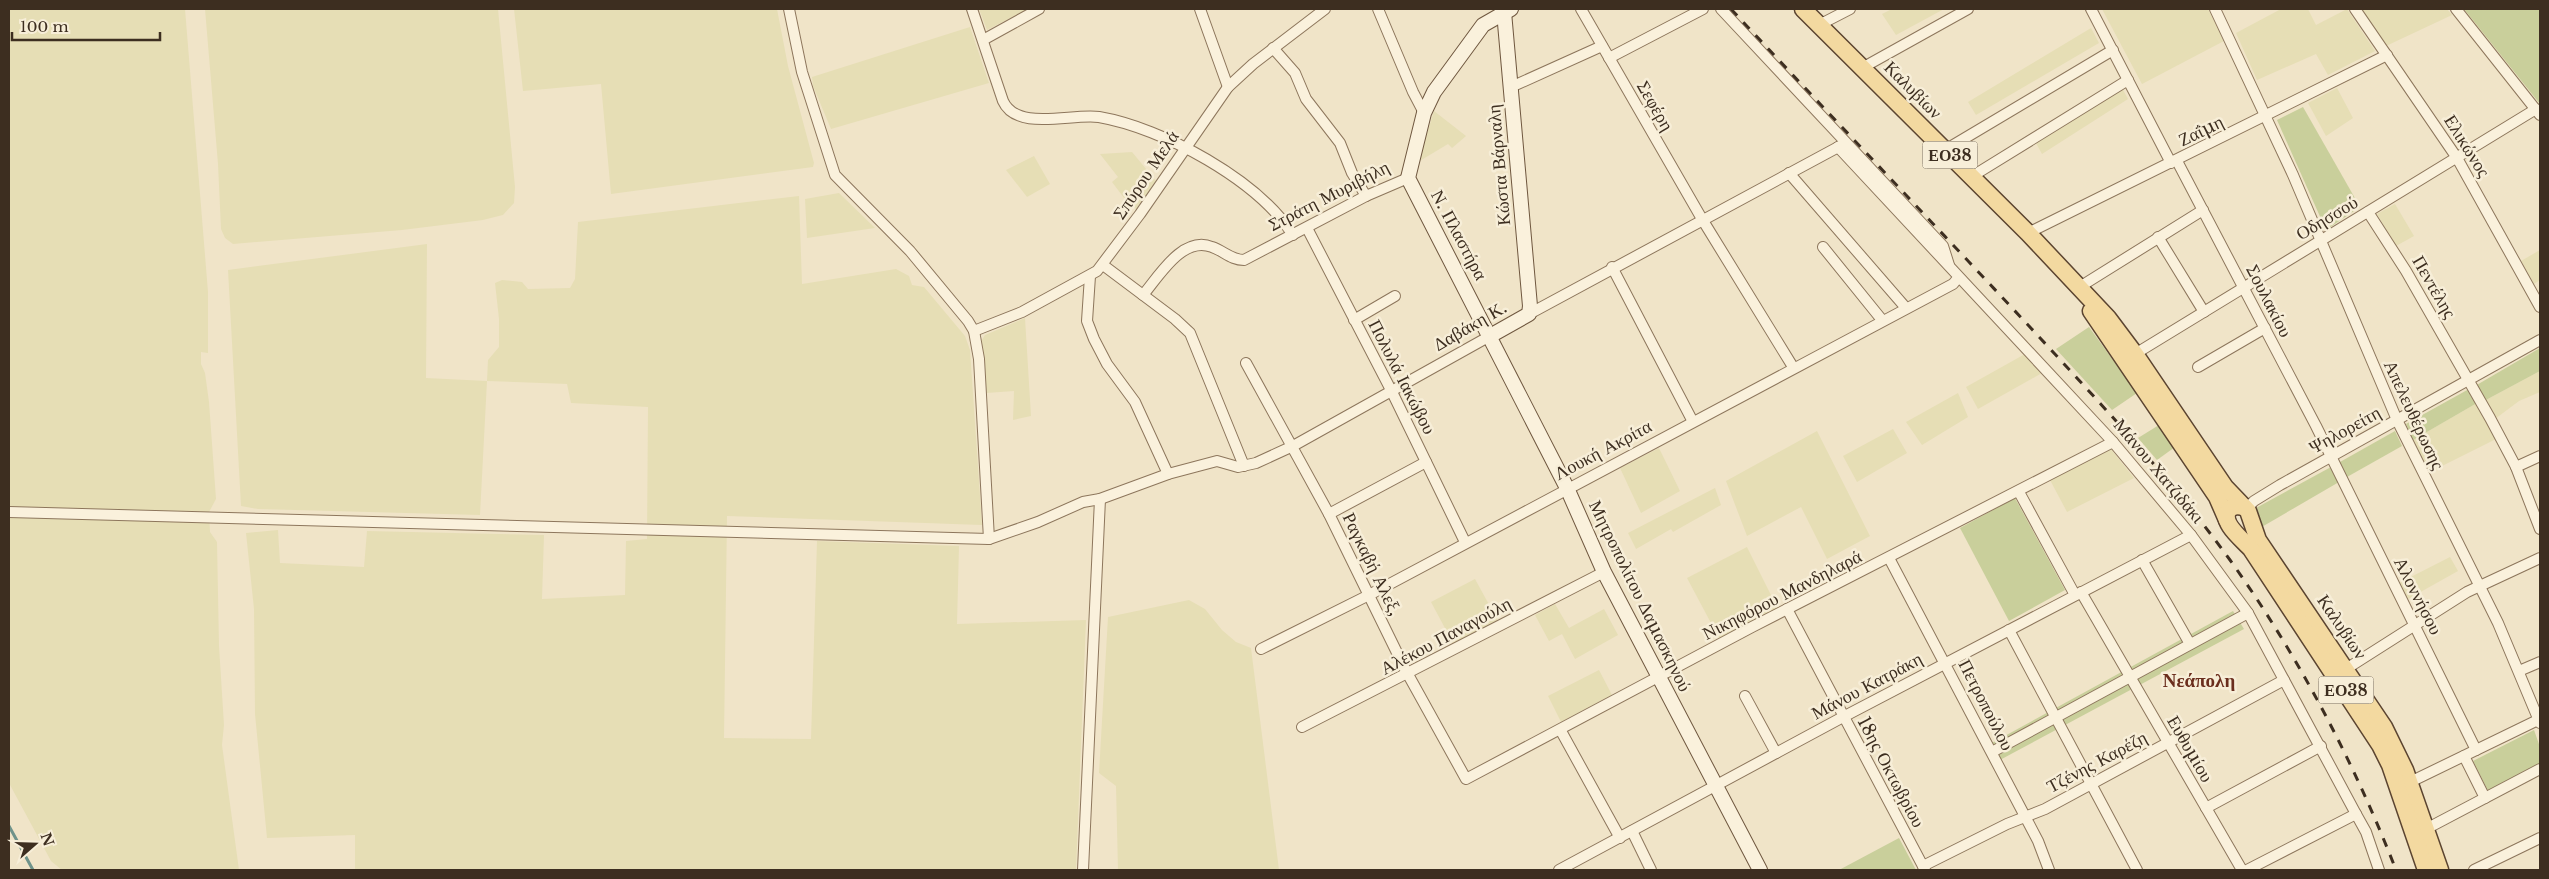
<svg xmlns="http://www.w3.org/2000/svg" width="2549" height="879" font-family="'Libre Baskerville',serif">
<rect width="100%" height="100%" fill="#f0e4c8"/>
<g fill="#e6deb5">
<polygon points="9,9 185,9 208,292 208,353 201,352 201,364 205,373 209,402 216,499 209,512 210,532 217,542 219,646 224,725 222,745 239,870 62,870 51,861 9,783"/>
<polygon points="205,9 498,9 515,187 514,203 503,215 483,220 402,230 233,244 225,238 221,229 218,164"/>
<polygon points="514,9 777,9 788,66 814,163 813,167 611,194 601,84 523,91"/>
<polygon points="979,9 1028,9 987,30"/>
<polygon points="1892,9 1944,9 1896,35 1882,14"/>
<polygon points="2102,9 2208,9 2224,41 2142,84"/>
<polygon points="2281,9 2308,9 2316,25 2347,9 2375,51 2328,75 2316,54 2257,80 2236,33"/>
<polygon points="2361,9 2447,9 2452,15 2386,46"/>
<polygon points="970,27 989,83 831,129 813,86 812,77"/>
<polygon points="2091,28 2099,43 1976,115 1968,102"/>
<polygon points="2122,88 2128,99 2042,154 2036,143"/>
<polygon points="2337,88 2353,118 2326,136 2308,103"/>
<polygon points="1434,111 1466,136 1452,148 1448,144 1418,162"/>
<polygon points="1132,152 1156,181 1136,209 1127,202 1112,182 1118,177 1100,154"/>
<polygon points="1034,156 1050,184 1027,197 1006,170"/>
<polygon points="839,193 875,228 807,238 805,199"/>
<polygon points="799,196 802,284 896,269 909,276 912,285 924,287 965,336 970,350 982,525 727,516 724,738 811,739 817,541 959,546 957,624 1086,620 1076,870 355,870 355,835 267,838 255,714 254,609 246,533 278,530 280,563 364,567 367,531 544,535 542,599 625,595 626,541 647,539 648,407 571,403 567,384 487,381 480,515 258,509 241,506 228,270 427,244 426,378 487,381 488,360 499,347 499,319 495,283 502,280 522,282 528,289 570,288 575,279 578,222"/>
<polygon points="2395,204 2414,236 2396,246 2377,214"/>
<polygon points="2540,250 2540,280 2534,284 2521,261"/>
<polygon points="1025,318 1031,416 1013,420 1014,391 986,393 980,343 985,335"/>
<polygon points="2025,354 2042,373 1978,409 1966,387"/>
<polygon points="2540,371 2540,392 2519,401 2495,419 2484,401"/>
<polygon points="1958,393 1968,417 1922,445 1906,422"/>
<polygon points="2477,403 2496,439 2430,472 2413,440"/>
<polygon points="1893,429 1907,453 1857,482 1843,456"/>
<polygon points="1817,431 1870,536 1827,559 1801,507 1747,536 1726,481"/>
<polygon points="1659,448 1680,491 1641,513 1620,468"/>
<polygon points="2110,448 2134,478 2067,512 2050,480"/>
<polygon points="1715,488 1721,505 1673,532 1671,529 1636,549 1628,533"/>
<polygon points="1747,547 1778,609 1720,640 1687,578"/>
<polygon points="2450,557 2458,571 2408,599 2399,583"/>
<polygon points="1475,579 1498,621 1454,645 1431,602"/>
<polygon points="1189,600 1205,609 1222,630 1236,642 1251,648 1279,870 1118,870 1116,786 1099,773 1108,617"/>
<polygon points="1555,604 1569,628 1604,609 1618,635 1575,659 1562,634 1549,641 1535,615"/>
<polygon points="1599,670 1612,695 1561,722 1548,696"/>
</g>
<g fill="#c9cf9b">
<polygon points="2464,9 2540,9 2540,104"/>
<polygon points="2303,107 2360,207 2326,230 2277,120"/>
<polygon points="2089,327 2137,393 2112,410 2056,349"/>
<polygon points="2540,348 2540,371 2484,401 2475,386"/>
<polygon points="2469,389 2477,403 2413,440 2406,424"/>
<polygon points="2159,425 2175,447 2157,460 2138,438"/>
<polygon points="2395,431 2402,446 2347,477 2340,462"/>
<polygon points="2331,467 2339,482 2260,528 2256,508"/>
<polygon points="2015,498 2065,590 2009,621 1960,528"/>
<polygon points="2233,611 2244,629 1998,761 1990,744"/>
<polygon points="2534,730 2540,747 2540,765 2489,793 2473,761"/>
<polygon points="1899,838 1916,870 1839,870"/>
</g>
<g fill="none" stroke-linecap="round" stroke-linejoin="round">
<polyline stroke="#6f938a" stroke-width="3" points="9,826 33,870"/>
<defs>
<g id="street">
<polyline points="789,9 802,72 835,175 910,251 968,321 974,331 979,359 989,539"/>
<path d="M972 9 1003 101C1017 132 1072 113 1099 117 1163 128 1258 180 1293 235"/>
<polyline points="1200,9 1228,87"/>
<polyline points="1378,9 1413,92 1424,113"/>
<polyline points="1581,9 1702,219 1793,367"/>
<polyline points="1721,9 1943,246 1949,265"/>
<polyline points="2091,9 2171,163"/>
<polyline points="2215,9 2293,175 2397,420 2498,623 2540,723"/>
<polyline points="2355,9 2457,158 2540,307"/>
<polyline points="2456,9 2540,115"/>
<polyline points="1819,25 1850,9"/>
<polyline points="983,40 1039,9"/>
<polyline points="1273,48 1295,73 1306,99 1340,143 1352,173 1366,196"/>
<polyline points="1609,58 1703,9"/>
<polyline points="1862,68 1968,9"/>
<polyline points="1511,87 1602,46"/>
<polyline points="1838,147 2113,442 2191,535 2248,613 2356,814 2366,832 2379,870"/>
<polyline points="1945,150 2113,50"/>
<polyline points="2177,161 2316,426 2476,750"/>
<polyline points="1789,173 1906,308"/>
<polyline points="1971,177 2128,80"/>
<polyline points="2368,212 2406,271 2490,418 2516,467 2540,529"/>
<polyline points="1307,228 1392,392 1465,542"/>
<polyline points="2028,233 2387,55"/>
<polyline points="2158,237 2204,312"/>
<polyline points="1823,247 1882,320"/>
<polyline points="1103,265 1175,319 1190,333 1244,466"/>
<polyline points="1612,267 1692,420"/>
<polyline points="1090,276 1087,321 1094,339 1107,364 1135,402 1168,474"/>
<polyline points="2078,288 2203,210"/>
<path d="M1143 295C1159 276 1183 235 1212 247 1224 251 1231 260 1244 260L1366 196 1408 178"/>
<polyline points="1529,314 1842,145 1844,142"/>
<polyline points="1354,320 1395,296"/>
<polyline points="974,331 1022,312 1097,271 1140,214 1228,87 1253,64 1325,9"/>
<polyline points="2135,354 2536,109"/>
<polyline points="1246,363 1329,514 1405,669 1466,779 1752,627 2113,442"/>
<polyline points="2198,367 2265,328"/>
<polyline points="2516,467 2540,456"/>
<polyline points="2019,492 2075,595"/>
<polyline points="2246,509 2254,501 2280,485 2540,340"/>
<polyline points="9,512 989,539 1038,522 1083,502 1100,499 1168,474 1217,461 1238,467 1256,463 1293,446 1490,336"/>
<polyline points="1329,514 1426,462"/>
<polyline points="1889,558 2038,841 2049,870"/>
<polyline points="2142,560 2190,644"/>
<polyline points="2081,592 2242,870"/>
<polyline points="1787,609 1925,870"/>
<polyline points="2009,630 2137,870"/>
<polyline points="1261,649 1369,595 1953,284 1958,278"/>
<polyline points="2346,669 2467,592 2540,558"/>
<polyline points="2519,671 2540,662"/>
<polyline points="1745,696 1776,753"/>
<polyline points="1302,727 1604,572"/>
<polyline points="1561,731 1620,838"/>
<polyline points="1992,752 2248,613"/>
<polyline points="2464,756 2485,798"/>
<polyline points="2406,784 2540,719"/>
<polyline points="2206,808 2321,746"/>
<polyline points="2426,829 2540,769"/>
<polyline points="1632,831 1651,870"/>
<polyline points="1923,866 2007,824 2045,809 2284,680"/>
<polyline points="1083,870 1100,499"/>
<polyline points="1559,870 1843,717 2191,535"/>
<polyline points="2247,870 2356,814"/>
<polyline points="2474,870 2540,838"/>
</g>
<g id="secondary">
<polyline points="1511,9 1483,25 1434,92 1424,113 1408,178 1567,488 1604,572 1760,870"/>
<polyline points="1490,336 1529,314 1530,306 1504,12"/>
</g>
<g id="primary">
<polyline points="1803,9 2028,233 2108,318 2135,354 2225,487 2248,511 2258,540 2384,727 2405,770 2440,870"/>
<polyline points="2091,311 2217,497 2227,520"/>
<path d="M2244 507C2239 506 2233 505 2229 510 2219 522 2243 540 2251 549L2380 745 2390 765 2426 870"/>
</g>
</defs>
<use href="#street" stroke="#8d765c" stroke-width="12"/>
<use href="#secondary" stroke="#6f573f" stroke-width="16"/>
<use href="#primary" stroke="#5b4430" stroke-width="19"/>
<use href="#street" stroke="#faf1dc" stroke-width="10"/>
<use href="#secondary" stroke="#faf1dc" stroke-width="14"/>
<use href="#primary" stroke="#f3d9a0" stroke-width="16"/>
<path stroke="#3d2e20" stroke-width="3" stroke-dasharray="9 9" stroke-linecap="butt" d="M1731 9C1830 115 1930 220 2029 326 2099 402 2169 476 2230 560 2298 655 2354 762 2396 870"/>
</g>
<g text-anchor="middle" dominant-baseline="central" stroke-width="5" stroke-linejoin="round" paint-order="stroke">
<g fill="#f7eed8" stroke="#756857" stroke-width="1">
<rect x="1922.5" y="141.5" width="55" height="27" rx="4"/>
<rect x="2318.5" y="676.5" width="55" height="27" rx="4"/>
</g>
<g font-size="16" font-weight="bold" fill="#3d2e20">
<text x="1950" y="155">ΕΟ38</text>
<text x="2346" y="690">ΕΟ38</text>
</g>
<g font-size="18" fill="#3d2e20" stroke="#f7eed8">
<text transform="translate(1913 90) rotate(45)">Καλυβίων</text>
<text transform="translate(1655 106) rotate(60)">Σεφέρη</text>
<text transform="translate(2201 131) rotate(-26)">Ζαΐμη</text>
<text transform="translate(2467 146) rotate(58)">Ελικώνος</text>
<text transform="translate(1499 165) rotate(-95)">Κώστα Βάρναλη</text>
<text transform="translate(1146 175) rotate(-56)">Σπύρου Μελά</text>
<text transform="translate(1329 196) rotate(-27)">Στράτη Μυριβήλη</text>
<text transform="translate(2327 218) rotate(-31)">Οδησσού</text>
<text transform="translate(1459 235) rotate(62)">Ν. Πλαστήρα</text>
<text transform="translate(2434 287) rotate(60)">Πεντέλης</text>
<text transform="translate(2269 301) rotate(63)">Σουλακίου</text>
<text transform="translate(1470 326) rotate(-30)">Δαβάκη Κ.</text>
<text transform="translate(1402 377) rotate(63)">Πολυλά Ιακώβου</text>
<text transform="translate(2414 415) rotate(65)">Απελευθέρωσης</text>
<text transform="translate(2345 430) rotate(-29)">Ψηλορείτη</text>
<text transform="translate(1603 450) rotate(-28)">Λουκή Ακρίτα</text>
<text transform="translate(2159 471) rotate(50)">Μάνου Χατζιδάκι</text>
<text transform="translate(1372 564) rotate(64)">Ραγκαβή Αλεξ,</text>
<text transform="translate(1782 595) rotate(-27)">Νικηφόρου Μανδηλαρά</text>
<text transform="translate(1640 596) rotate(64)">Μητροπολίτου Δαμασκηνού</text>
<text transform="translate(2418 596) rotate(63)">Αλοννήσου</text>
<text transform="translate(2342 627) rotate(56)">Καλυβίων</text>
<text transform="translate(1446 636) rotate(-28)">Αλέκου Παναγούλη</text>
<text transform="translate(1867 686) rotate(-28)">Μάνου Κατράκη</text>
<text transform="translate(1986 705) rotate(63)">Πετροπούλου</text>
<text transform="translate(2190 749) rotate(60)">Ευθυμίου</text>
<text transform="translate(2097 762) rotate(-28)">Τζένης Καρέζη</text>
<text transform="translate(1891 772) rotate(62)">18ης Οκτωβρίου</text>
</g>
<g font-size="19" font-weight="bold" fill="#6b2e1e" stroke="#f7eed8">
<text x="2199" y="680">Νεάπολη</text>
</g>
</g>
<rect width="2549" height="879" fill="none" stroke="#3d2e20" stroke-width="20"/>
<g transform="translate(35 844) rotate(70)" stroke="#f7eed8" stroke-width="4" paint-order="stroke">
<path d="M0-4L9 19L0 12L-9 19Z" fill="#3d2e20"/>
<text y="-8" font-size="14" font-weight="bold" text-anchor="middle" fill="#3d2e20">N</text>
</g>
<path d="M12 32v8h148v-8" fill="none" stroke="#3d2e20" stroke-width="2.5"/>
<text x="20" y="32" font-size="15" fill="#3d2e20" stroke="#f7eed8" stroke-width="4" paint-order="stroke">100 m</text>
</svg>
